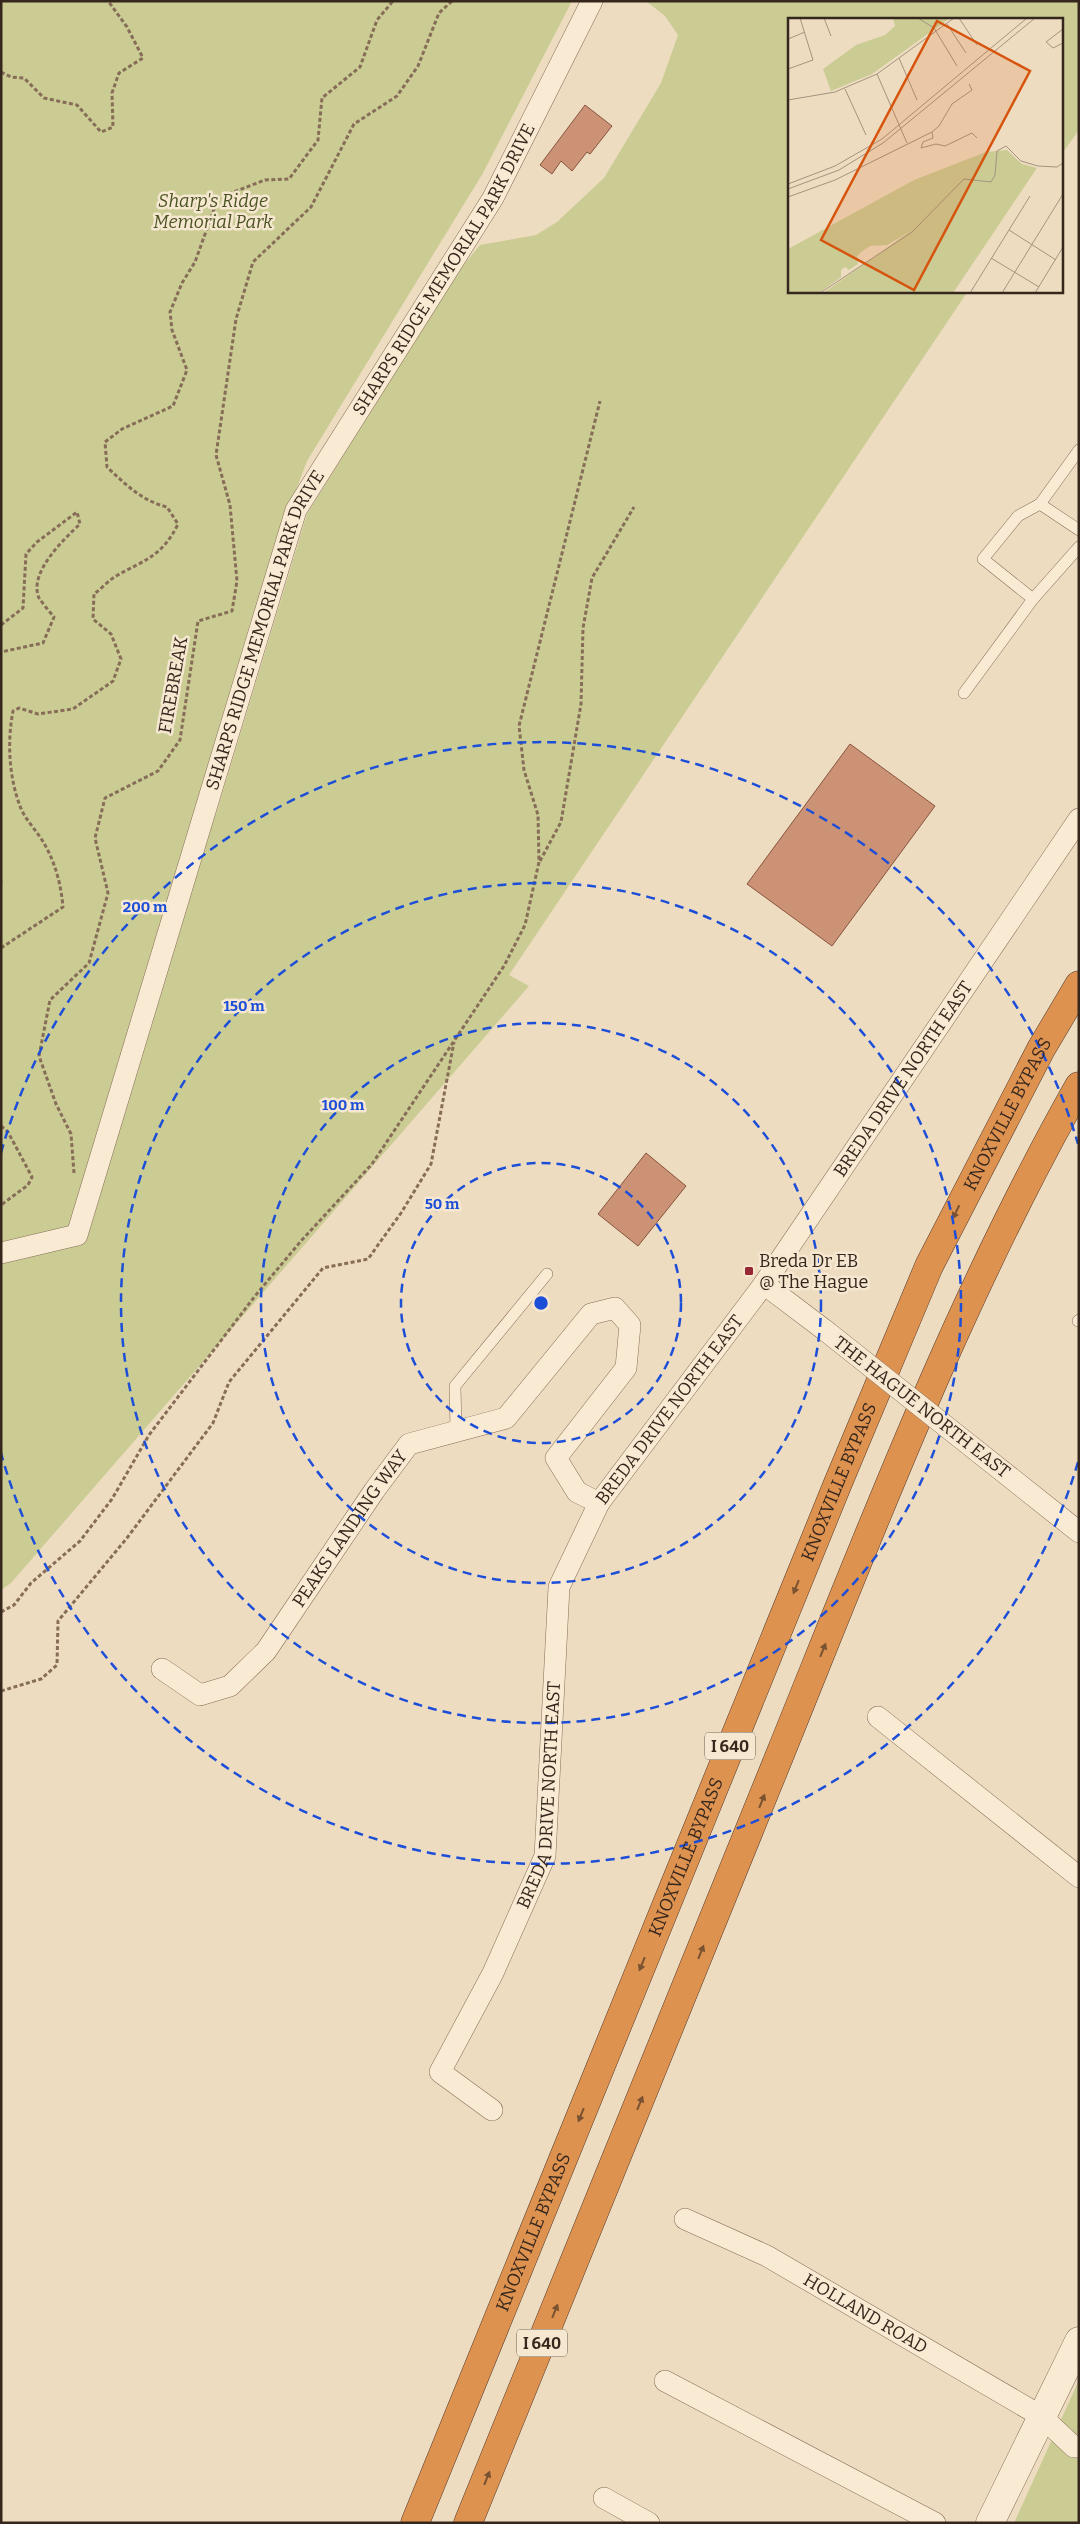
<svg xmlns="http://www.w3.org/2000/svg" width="1080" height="2524" font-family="Bitter,serif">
<rect width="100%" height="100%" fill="#eedcc0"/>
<g fill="#cacc94">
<polygon points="1,1 572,1 483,173 307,461 269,562 215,817 307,514 457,273 480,245 536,235 557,222 604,178 661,83 678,35 665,16 646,1 1079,1 1079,130 1061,155 1061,19 789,19 789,291 968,291 509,975 529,986 11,1583 1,1590"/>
<polygon points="1079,2380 1079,2523 1014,2523"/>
</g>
<g fill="#cc9276" stroke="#86543e">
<polygon points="585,105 612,126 590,154 587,152 572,171 561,161 552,174 540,165"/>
<polygon points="850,744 935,806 832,946 747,884"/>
<polygon points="646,1153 686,1186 638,1246 598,1214"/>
</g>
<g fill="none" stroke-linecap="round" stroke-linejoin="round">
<defs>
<g id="service">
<polyline points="1079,450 1040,504 1079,530"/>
<polyline points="1033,599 983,559 1018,516 1040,504"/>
<polyline points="964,693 1033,599 1079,547"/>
<polyline points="1078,1321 1079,1320"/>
<polyline points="456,1430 455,1386 547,1274"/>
</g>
<g id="minor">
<path id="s1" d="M1 1253 77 1235 296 510 493 198 592 1"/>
<polyline points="764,1284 826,1331"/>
<polyline points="977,1451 1079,1532"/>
<path id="s2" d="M162 1669 200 1695 230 1686 266 1651 374 1491 409 1444 506 1418 591 1314 615 1308 630 1325 626 1368 556 1458 577 1492 599 1503"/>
<polyline points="878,1717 1079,1877"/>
<path id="s3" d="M492 2110 440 2072 493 1973 545 1856 559 1587 599 1503 764 1284 1079 819"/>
<path id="s4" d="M685 2219 767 2256 1041 2416 1074 2447H1079"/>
<polyline points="665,2381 935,2523"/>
<polyline points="604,2498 649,2523"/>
</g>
<polyline id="tertiary" points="990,2523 1079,2341"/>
<g id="motorway">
<path id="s5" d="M415 2523 838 1483 929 1266 1041 1049 1079 985"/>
<path d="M468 2523C573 2266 678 2009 781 1752 872 1527 959 1298 1079 1086"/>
</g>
</defs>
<use href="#service" stroke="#876d58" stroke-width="12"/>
<use href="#minor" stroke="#876d58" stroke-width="22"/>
<use href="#tertiary" stroke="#876d58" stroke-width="29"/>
<use href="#motorway" stroke="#543b2d" stroke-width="29"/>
<g stroke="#876d58" stroke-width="3" stroke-dasharray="4 2.5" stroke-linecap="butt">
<polyline points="1,72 11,77 24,78 44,98 77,105 101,132 113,127 112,93 119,73 143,58 127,27 108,1"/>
<path d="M1 625 23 608 26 554 37 542 77 512 80 524C64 539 28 573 39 598 43 604 49 611 54 617L43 643 1 652"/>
<polyline points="540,861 561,822 581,704 583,628 592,578 634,507"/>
<polyline points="1,880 1,881"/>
<path d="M1 948 63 907C61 885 56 865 45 845 38 832 25 820 20 806 9 777 7 742 13 711L19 708 38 714 73 709 113 681 121 659 111 634 93 619 94 594C101 589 108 581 116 576 144 560 162 557 178 524L167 507C142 501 125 484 107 467L105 442 122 429 173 406 187 370 172 330 170 312 182 283 195 262 218 198 265 180 289 179 318 140 322 98 360 67 377 20 393 1"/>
<polyline points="1,1126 8,1132 32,1177 28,1185 1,1205"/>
<polyline points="74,1173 71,1134 56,1104 39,1056 50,1000 89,963 108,893 95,838 105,798 158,771 180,740 198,621 232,611 237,581 230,505 216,455 236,319 253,262 311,207 354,124 397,96 418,66 439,13 452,1"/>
<polyline points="1,1612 14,1605 31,1583 80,1541 112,1499 149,1435 255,1296 301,1241 372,1164 504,966 525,925 539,862 538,815 524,770 519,726 600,401"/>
<polyline points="1,1691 41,1679 57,1665 58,1621 127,1538 213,1423 229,1382 323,1268 368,1259 401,1213 431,1164 454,1042"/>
</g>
<use href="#service" stroke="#f9ead3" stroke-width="11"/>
<use href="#minor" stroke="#f9ead3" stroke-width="21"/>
<use href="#tertiary" stroke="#f9ead3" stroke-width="28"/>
<use href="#motorway" stroke="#de9250" stroke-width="28"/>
<defs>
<polyline id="minor-bridge" points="826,1331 977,1451"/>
</defs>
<use href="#minor-bridge" stroke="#876d58" stroke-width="22" stroke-linecap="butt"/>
<use href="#minor-bridge" stroke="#f9ead3" stroke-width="21"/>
</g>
<defs><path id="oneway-solid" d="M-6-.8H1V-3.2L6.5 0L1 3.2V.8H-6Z" transform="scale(1.25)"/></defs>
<g fill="#795231">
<use href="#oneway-solid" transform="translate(956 1212) rotate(116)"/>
<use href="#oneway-solid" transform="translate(796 1587) rotate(112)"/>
<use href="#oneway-solid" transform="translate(823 1650) rotate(-68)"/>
<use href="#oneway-solid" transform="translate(762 1801) rotate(-68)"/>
<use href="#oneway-solid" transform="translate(701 1952) rotate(-68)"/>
<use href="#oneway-solid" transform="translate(642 1964) rotate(112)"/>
<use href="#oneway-solid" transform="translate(640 2103) rotate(-68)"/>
<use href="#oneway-solid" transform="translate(581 2115) rotate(112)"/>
<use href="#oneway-solid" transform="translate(555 2311) rotate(-68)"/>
<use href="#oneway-solid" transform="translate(487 2478) rotate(-68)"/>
</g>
<g fill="none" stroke="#1d4ed8" stroke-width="2.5" stroke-dasharray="9 6">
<circle cx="541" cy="1303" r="140"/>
<circle cx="541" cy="1303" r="280"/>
<circle cx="541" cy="1303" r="420"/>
<path d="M1078 1462A560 560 0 0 1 1 1453M1 1153A560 560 0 0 1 1078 1144"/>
</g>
<rect fill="#962833" stroke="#f5e7d0" stroke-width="2" x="744" y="1266" width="10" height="10" rx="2.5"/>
<g text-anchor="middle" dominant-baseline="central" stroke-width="5" stroke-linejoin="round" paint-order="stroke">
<g fill="#f5e7d0" stroke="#6f6153" stroke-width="1">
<rect x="705" y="1732.5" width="50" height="27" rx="4"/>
<rect x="517" y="2329.5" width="50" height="27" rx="4"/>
</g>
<g font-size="16" font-weight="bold" fill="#36271d">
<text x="730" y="1746">I 640</text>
<text x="542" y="2343">I 640</text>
</g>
<g font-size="18" font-style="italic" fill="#4b5323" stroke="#f5e7d0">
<text x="213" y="201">Sharp's Ridge<tspan x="213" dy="21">Memorial Park</tspan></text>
</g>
<g font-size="18" fill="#36271d" stroke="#f5e7d0">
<text stroke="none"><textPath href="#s1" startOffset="1118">SHARPS RIDGE MEMORIAL PARK DRIVE</textPath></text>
<text stroke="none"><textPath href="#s1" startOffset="712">SHARPS RIDGE MEMORIAL PARK DRIVE</textPath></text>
<text transform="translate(173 685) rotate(-80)">FIREBREAK</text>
<text stroke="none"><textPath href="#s3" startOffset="1189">BREDA DRIVE NORTH EAST</textPath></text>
<text stroke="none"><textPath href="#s5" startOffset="1529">KNOXVILLE BYPASS</textPath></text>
<text transform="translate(922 1407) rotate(38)">THE HAGUE NORTH EAST</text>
<text stroke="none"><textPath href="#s3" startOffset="784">BREDA DRIVE NORTH EAST</textPath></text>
<text stroke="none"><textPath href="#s5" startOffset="1124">KNOXVILLE BYPASS</textPath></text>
<text stroke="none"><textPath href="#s2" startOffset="276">PEAKS LANDING WAY</textPath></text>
<text stroke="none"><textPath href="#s3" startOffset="364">BREDA DRIVE NORTH EAST</textPath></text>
<text stroke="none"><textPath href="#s5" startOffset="719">KNOXVILLE BYPASS</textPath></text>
<text stroke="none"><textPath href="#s5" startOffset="314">KNOXVILLE BYPASS</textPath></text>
<text stroke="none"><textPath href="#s4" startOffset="204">HOLLAND ROAD</textPath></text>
</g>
<g font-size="18" fill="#36271d" stroke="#f5e7d0" text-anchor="start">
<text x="759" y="1261">Breda Dr EB<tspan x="759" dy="21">@ The Hague</tspan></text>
</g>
</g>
<g transform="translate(788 18)">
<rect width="275" height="275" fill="#eedcc0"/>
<path d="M105 0H162L84 56 43 73 35 51 68 27 97 17 107 8ZM219 132 234 146 249 150 165 275H35L123 213 99 227 82 228 73 234 69 238 70 246 61 252 57 249 53 252V259L31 275H0V231L126 162 198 134Z" fill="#cacc94"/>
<path fill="none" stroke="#a4947f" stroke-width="1" d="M36 0 43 18M130 0 146 10 169 48M171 0 189 27M159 6 178 35M275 11 258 24 265 30 275 25M0 21 17 14M111 40 129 82M0 51 25 42 12 0M89 56 119 125M57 71 78 117M0 82 47 74 89 56 166 0M144 114 145 120 135 124 133 130 148 126 157 128 184 115 189 120M0 166 47 148 94 121 239 0M0 171 51 152 95 125 247 0M0 179 47 162 144 114 151 108 164 86 184 72 181 66M221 212 268 242M203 240 251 269M32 275 124 214 176 161 203 164 207 157 209 133 218 128 233 143 250 148 269 149 275 145M182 275 242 178M214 275 275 176M247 275 275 229"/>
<path fill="#d6540e" fill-opacity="0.15" stroke="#d6540e" stroke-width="2.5" d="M149 3 242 53 126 272 33 222Z"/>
<rect width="275" height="275" fill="none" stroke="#36271d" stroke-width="2.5"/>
</g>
<circle cx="541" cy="1303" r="8" fill="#1d4ed8" stroke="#f5e7d0" stroke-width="2.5"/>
<g font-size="15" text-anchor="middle" font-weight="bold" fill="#1d4ed8" stroke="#f5e7d0" stroke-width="5" stroke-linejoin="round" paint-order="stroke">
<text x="145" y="912">200 m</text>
<text x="244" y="1011">150 m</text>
<text x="343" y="1110">100 m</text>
<text x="442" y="1209">50 m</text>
</g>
<rect width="1080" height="2524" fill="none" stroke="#36271d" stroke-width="5"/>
</svg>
